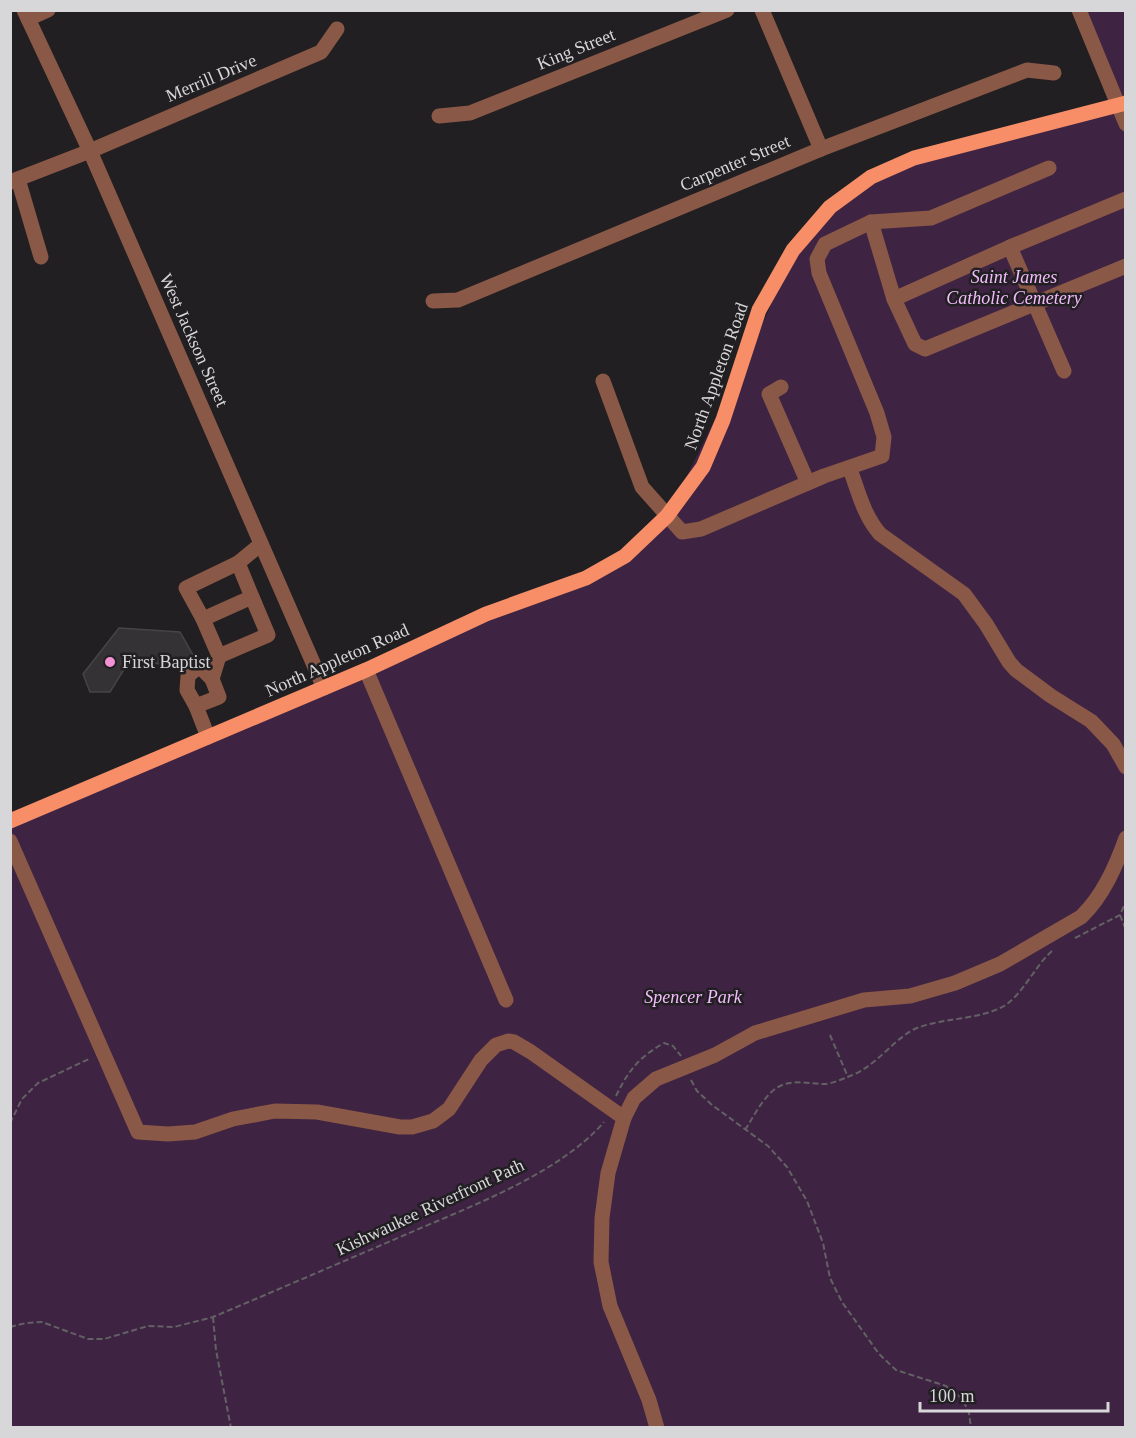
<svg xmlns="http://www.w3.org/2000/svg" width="1136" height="1438" font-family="'Times New Roman',serif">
<rect width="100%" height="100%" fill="#211f22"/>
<polygon fill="#3e2343" points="1080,11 1125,11 1125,1427 11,1427 10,818 586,578 667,516 768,312 793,250 871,177 1118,106"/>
<polygon fill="#343234" stroke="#464447" stroke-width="1.5" points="119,628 180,632 193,655 173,667 131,658 110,692 90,692 83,674"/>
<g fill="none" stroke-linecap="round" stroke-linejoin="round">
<g stroke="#636164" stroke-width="2" stroke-dasharray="6 3" stroke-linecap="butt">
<polyline points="1126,40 1126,58"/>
<polyline points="1120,915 1126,930"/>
<polyline points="1075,938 1120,915 1126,901"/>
<polyline points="830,1035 848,1077"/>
<polyline points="691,1080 697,1091 712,1105 768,1146 787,1167 807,1201 823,1243 830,1278 842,1302 879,1354 896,1370 946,1386 962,1398 969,1413 971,1428"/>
<path d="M616 1096C628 1071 639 1057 664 1043L673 1046 681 1056"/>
<polyline points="10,1123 22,1099 38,1083 91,1058"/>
<path d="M745 1130C754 1116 762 1099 775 1089 790 1078 807 1084 824 1084 832 1084 842 1079 850 1076 878 1066 897 1034 920 1027 945 1018 982 1019 1004 1006 1024 993 1034 967 1052 951"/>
<polyline points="213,1317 216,1350 231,1428"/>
<path d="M10 1327 26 1323 42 1322 88 1339H104L148 1326 174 1327 213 1317C277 1290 342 1262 407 1234 469 1207 559 1174 604 1122"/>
</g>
<g stroke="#8a5846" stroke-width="15">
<polyline points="24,10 90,151 324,688"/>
<polyline points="762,10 821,149"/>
<polyline points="1079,10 1126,124"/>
<polyline points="28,19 48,10"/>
<polyline points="439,116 470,113 727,10"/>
<polyline points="18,179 41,257"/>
<polyline points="10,182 90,151 321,52 337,29"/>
<polyline points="1126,199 1010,247 894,299 915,344 925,349 1126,266"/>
<polyline points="871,222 894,299"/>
<polyline points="1010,247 1064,371"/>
<polyline points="433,301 458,300 821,149 1027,70 1054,73"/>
<polyline points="603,381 642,487 682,532 701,529 824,476 882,456 884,437 877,413 819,273 817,259 825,244 871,222 931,218 1049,168"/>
<polyline points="781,387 769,394 808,483"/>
<path d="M850 469C858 491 864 516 880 534L964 594 986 624 1009 662 1016 670 1051 696 1091 721 1113 744 1126 767"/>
<polyline points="238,563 252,597"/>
<polyline points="203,619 252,597 268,635 219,656"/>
<polyline points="366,670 506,1000"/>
<polyline points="196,706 187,690 188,676 197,668 203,670 212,679"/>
<polyline points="208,737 196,706 219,697 212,679 219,656 203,619 186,588 238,563 261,544"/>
<polyline points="10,841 138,1132 168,1134 195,1132 233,1119 275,1111 317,1112 400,1127 412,1127 433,1121 449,1109 481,1060 496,1045 508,1041 514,1042 531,1052 624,1118"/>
<path d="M657 1428 649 1400 610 1306 601 1262 602 1218 608 1173 624 1118 634 1098 656 1079 715 1055 755 1033 864 1000 910 996 955 983 1000 964 1081 917C1103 896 1116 866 1126 838"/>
</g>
<polyline stroke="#f78e67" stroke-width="15" points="10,821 366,670 486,614 586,578 625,556 667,516 703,467 723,420 759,310 793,250 830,207 871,177 914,158 1126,103"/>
</g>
<circle fill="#f391d5" stroke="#211f22" stroke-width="2" cx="110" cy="662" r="6"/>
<g text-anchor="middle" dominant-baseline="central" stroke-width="5" stroke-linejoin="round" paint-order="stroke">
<g font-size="18" fill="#d7d6d8" stroke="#211f22">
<text transform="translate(576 49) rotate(-22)">King Street</text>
<text transform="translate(211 78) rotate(-23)">Merrill Drive</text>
<text transform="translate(735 163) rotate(-23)">Carpenter Street</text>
<text transform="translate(194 340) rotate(66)">West Jackson Street</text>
<text transform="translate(716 376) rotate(-70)">North Appleton Road</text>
<text transform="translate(337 660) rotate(-24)">North Appleton Road</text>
<text transform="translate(430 1207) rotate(-25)">Kishwaukee Riverfront Path</text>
</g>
<g font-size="18" font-style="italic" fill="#f3bcfd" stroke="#211f22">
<text x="1014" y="277">Saint James<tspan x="1014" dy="21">Catholic Cemetery</tspan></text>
<text x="693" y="997">Spencer Park</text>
</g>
<g font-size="18" fill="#d7d6d8" stroke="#211f22" text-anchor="start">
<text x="122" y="662">First Baptist</text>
</g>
</g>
<rect width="1136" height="1438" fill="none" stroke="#d7d6d8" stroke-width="24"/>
<path d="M920 1402v9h188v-9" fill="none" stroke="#d7d6d8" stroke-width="3"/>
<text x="929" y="1402" font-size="18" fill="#d7d6d8" stroke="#211f22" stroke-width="4.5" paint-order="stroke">100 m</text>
</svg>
